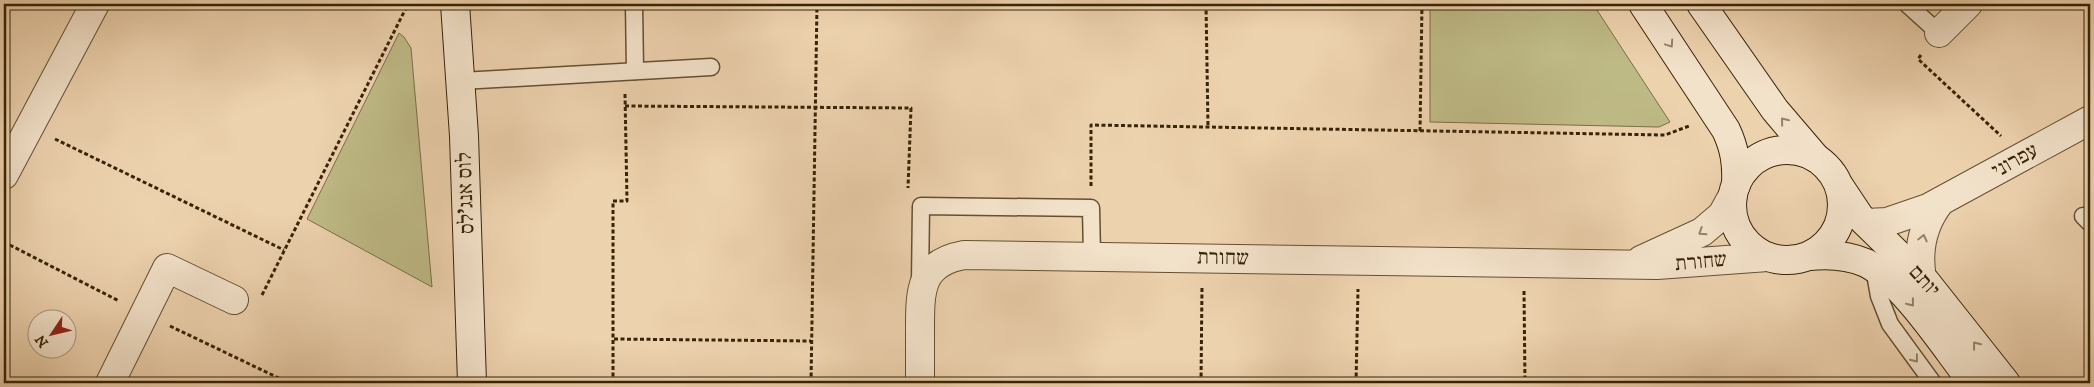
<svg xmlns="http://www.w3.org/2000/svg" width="2094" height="387" font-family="'IM FELL DW Pica','Frank Ruhl Libre',serif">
<rect width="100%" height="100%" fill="#edd2ae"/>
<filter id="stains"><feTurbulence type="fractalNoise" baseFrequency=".004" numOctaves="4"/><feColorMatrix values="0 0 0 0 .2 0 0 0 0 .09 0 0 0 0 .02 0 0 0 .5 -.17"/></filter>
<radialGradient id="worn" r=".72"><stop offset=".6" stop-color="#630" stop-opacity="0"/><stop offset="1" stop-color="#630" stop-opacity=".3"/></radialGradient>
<g fill="#beba86" stroke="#7a6f46">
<polygon points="1430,4 1593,4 1670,122 1659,127 1430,122"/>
<polygon points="399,33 404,37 411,48 432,287 307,219"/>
</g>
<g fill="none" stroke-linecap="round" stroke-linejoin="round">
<defs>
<g id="lane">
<polyline points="634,4 635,71"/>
<polyline points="1907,4 1939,33"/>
<polyline points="461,81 711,67"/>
<polyline points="2083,216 2090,223"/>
<polyline points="1874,268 1879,296 1890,324 1933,383"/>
<polyline points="920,283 921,206 1091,208 1092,256"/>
</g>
<g id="street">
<polyline points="1939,33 1968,4"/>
<polyline points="4,175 95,4"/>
<polyline points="1866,223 1887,222 1928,208 2090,120"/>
<polyline points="1641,260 1702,232 1722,215 1733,195"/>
<path d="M1922 278C1917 250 1923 224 1940 202"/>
<polyline points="110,383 167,268 234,300"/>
<path d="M920 383C920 365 920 347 920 328 920 290 920 263 964 255L1657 265 1768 257"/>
</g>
<g id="secondary">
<polyline points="455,4 464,136 472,383"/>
<path d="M1643 4 1726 130C1735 149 1737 165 1736 185"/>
<polyline points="1701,4 1775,110 1816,158"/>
<circle cx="1787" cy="205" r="55"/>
<polyline points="1840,187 1860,217 1926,282 2006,383"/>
<path d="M1809 256C1829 254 1848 255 1866 263 1904 282 1946 349 1973 383"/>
</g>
</defs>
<use href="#lane" stroke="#645030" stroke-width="19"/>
<use href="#street" stroke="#645030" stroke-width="30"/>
<use href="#secondary" stroke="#372406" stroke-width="30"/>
<g stroke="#372406" stroke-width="3" stroke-dasharray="4 2.5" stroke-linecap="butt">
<polyline points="1206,4 1208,127"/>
<polyline points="1921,55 1918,59 2001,136"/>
<polyline points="625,106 911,108 908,188"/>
<polyline points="1420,131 1422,4"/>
<polyline points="55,139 284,250"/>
<polyline points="1091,186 1091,125 1665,135 1689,126"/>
<polyline points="4,242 119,301"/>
<polyline points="1524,291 1525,383"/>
<polyline points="262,295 408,4"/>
<polyline points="170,326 289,383"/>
<polyline points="614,339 811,341"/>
<polyline points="613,383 613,201 627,201 625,94"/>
<polyline points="811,383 817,4"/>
<polyline points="1201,383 1202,286"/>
<polyline points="1356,383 1358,289"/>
</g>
<use href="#lane" stroke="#f3e2ca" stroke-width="16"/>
<use href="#street" stroke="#f3e2ca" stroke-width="28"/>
<use href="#secondary" stroke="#f3e2ca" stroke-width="28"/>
</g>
<defs><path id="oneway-chevron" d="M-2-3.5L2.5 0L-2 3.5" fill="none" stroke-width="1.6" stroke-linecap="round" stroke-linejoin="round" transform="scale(1.25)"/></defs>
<g stroke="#958368">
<use href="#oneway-chevron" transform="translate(1670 44) rotate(56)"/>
<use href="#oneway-chevron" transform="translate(1784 121) rotate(-129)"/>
<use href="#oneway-chevron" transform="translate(1702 232) rotate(147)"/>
<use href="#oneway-chevron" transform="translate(1923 238) rotate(-77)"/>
<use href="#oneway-chevron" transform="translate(1911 303) rotate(52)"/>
<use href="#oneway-chevron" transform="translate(1976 345) rotate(-128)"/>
<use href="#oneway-chevron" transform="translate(1915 359) rotate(52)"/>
</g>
<g text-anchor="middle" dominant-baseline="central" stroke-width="4" stroke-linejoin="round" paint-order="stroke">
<g font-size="21" fill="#372406" stroke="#f3e2ca">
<text transform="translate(2015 161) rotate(-29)">עפרוני</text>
<text transform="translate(466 193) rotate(-92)">לוס אנג'לס</text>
<text transform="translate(1223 258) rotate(1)">שחורת</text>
<text transform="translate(1701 262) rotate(-5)">שחורת</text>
<text transform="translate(1924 281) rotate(48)">יותם</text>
</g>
</g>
<rect width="2094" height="387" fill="none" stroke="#edd2ae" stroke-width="20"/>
<rect x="5" y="5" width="2084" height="377" fill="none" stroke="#372406" stroke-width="2.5"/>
<rect x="10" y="10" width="2074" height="367" fill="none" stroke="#372406"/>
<g transform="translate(52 334) rotate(235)"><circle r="24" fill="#f3e2ca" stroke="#a8967c"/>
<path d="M0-4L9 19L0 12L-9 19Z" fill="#8f2418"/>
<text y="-8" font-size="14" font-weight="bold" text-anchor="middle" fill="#372406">N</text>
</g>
<rect width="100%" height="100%" filter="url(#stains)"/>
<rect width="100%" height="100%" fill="url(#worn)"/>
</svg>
